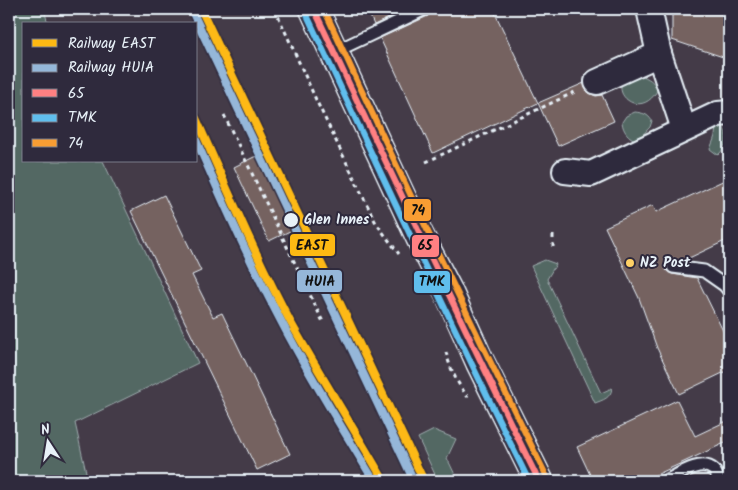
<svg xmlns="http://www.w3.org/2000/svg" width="738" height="490" font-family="Kalam,sans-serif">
<rect width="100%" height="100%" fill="#443b48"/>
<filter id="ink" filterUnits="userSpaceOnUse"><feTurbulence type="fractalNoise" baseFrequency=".02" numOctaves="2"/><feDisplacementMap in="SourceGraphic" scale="10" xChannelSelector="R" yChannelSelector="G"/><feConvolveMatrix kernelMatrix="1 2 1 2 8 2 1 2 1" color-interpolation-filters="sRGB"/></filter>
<g filter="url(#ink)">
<g fill="#536863" stroke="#9eacae">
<polygon points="24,9 44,9 48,24 24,24 24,161 103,161 198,363 75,423 88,481 9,481 9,14"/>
<path d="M643 76C651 80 655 82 657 91 638 123 604 86 631 77 634 76 639 77 643 76Z"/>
<path d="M635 112C643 113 648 114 652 121L650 127 637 141C628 137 623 131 622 122L626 116Z"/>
<path d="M714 124 723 126C728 136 727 147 718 155L710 149C713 141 718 133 714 124Z"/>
<path d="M545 260 556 264 547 279 601 393 612 388C611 398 603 400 595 403L531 266Z"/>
<polygon points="434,430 456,439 447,458 458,481 438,481 418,438"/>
</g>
<g fill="#756261" stroke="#e8f1f8">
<polygon points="367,9 408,9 374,25"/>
<polygon points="432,9 493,9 538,103 433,153 380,38 428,16"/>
<polygon points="672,9 729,9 729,59 672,40"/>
<polygon points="584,83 585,88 589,93 596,96 602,95 614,121 558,146 538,103"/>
<polygon points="256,156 292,230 269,241 234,167"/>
<polygon points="729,178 729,239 687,259 689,261 671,260 666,267 666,270 672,274 697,278 729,343 729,370 679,394 657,348 639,298 605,227 653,205 656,212"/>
<polygon points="164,195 201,271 192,275 213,317 222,313 290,454 257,470 131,211"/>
<polygon points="677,400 695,436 729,420 729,441 643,481 593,481 577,447"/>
</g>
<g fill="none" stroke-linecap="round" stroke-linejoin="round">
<defs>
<g id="lane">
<polyline points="334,52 425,9"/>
<polyline points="673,267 704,271 724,285 729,291"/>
<path d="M666 481C678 475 701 458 714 470 716 473 718 478 719 481"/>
</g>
<g id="street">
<polyline points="649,9 659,54 684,129"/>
<polyline points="597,82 659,54"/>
<polyline points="565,171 591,174 718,114 729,113"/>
</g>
<polyline id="primary" points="314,9 420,237 448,291 480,362 539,481"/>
</defs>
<use href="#lane" stroke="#e8f1f8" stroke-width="15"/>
<use href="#street" stroke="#e8f1f8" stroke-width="28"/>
<use href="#primary" stroke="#e8f1f8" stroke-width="31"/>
<g stroke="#e8f1f8" stroke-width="3" stroke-dasharray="4 4" stroke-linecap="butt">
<polyline points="275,9 317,102 376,223 399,254"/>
<polyline points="224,115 324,324"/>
<polyline points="426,162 577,91"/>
<polyline points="553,235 553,249"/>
<path d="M446 352C450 369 457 383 468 397"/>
</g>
<use href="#lane" stroke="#2f2a3d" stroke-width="11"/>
<use href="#street" stroke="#2f2a3d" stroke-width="24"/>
<use href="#primary" stroke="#2f2a3d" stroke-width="28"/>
<defs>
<path id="bus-1" d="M314 9C388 167 462 325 539 481"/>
<path id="bus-2" d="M306 13C379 170 452 326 529 481"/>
<path id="bus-3" d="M324 9C396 166 470 322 547 477"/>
</defs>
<use href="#bus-1" stroke="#2f2a3d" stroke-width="10"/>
<use href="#bus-2" stroke="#2f2a3d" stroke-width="10"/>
<use href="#bus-3" stroke="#2f2a3d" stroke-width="10"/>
<use href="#bus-1" stroke="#ff8082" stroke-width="6"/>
<use href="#bus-2" stroke="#60beed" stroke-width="6"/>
<use href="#bus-3" stroke="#f89d33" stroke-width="6"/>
<defs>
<g id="rail-1">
<polyline points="201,9 424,481"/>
<path d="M196 118C226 186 255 255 290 321 320 375 353 427 384 481"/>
</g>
<g id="rail-2">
<polyline points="193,13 414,481"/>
<path d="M196 140C223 202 250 263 282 323 310 377 343 429 374 481"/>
</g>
</defs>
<use href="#rail-1" stroke="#2f2a3d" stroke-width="11"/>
<use href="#rail-2" stroke="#2f2a3d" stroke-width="11"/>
<use href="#rail-1" stroke="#fdb913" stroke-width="8"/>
<use href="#rail-2" stroke="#95b7d9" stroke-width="8"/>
</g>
</g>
<circle fill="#e8f1f8" stroke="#2f2a3d" stroke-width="2" cx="291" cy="220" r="8"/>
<circle fill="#ffd166" stroke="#2f2a3d" stroke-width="2" cx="630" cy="263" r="5"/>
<g text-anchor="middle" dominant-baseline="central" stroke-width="4" stroke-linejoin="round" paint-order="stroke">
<g font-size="14" font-weight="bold" fill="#e8f1f8" stroke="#2f2a3d" text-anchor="start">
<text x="304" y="220">Glen Innes</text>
</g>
<g font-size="14" font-weight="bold" fill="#e8f1f8" stroke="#2f2a3d" text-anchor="start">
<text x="640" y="263">NZ Post</text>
</g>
</g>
<g stroke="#2f2a3d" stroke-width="2">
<rect x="403" y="198" width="29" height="24" rx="5" fill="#f89d33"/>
<rect x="289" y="233" width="47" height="24" rx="5" fill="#fdb913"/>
<rect x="411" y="234" width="29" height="24" rx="5" fill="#ff8082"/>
<rect x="296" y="269" width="47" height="24" rx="5" fill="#95b7d9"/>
<rect x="413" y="270" width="38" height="24" rx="5" fill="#60beed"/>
</g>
<g font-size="14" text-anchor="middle" font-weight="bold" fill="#111">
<text x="418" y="215">74</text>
<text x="312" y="250">EAST</text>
<text x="425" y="250">65</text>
<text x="320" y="286">HUIA</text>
<text x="432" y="286">TMK</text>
</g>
<rect width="738" height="490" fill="none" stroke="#2f2a3d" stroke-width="30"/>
<rect x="15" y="15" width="708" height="460" fill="none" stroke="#e8f1f8" stroke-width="2" filter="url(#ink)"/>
<rect x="22" y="22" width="175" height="140" fill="#2f2a3d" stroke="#797a88"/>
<rect x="32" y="39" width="25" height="8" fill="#fdb913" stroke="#797a88"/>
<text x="68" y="48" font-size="15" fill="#e8f1f8">Railway EAST</text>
<rect x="32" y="64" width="25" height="8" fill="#95b7d9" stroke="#797a88"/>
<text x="68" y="72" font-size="15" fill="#e8f1f8">Railway HUIA</text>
<rect x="32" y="89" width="25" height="8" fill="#ff8082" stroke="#797a88"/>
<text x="68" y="98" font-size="15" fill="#e8f1f8">65</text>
<rect x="32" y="114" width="25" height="8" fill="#60beed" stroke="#797a88"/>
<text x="68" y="122" font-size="15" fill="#e8f1f8">TMK</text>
<rect x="32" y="139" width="25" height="8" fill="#f89d33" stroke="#797a88"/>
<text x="68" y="148" font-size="15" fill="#e8f1f8">74</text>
<g transform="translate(48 442) rotate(348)" stroke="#2f2a3d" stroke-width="4" paint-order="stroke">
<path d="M0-4L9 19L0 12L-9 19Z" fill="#e8f1f8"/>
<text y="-8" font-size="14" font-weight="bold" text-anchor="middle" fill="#e8f1f8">N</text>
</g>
</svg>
